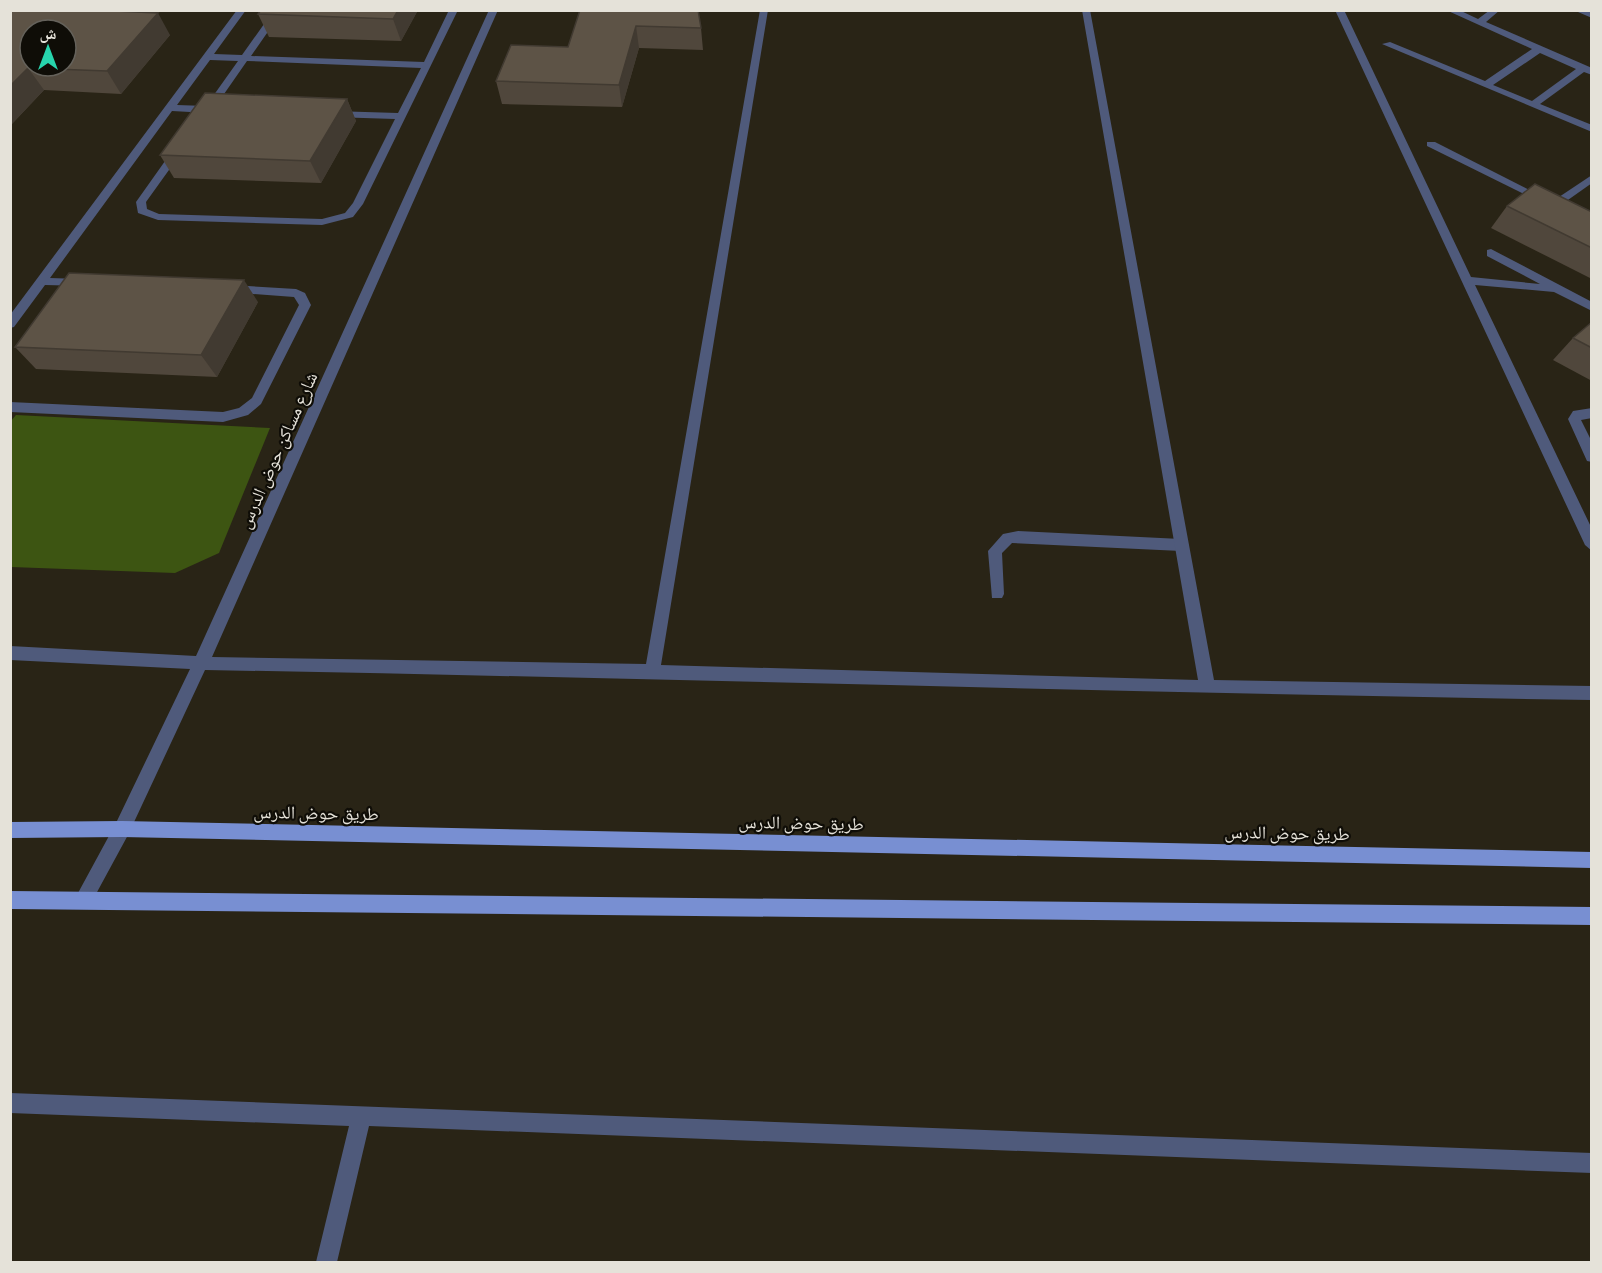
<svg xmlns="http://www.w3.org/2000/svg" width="1602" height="1273" font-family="Barlow,'Noto Naskh Arabic',sans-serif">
<rect width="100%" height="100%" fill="#292416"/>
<polygon fill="#3d5512" points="16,415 270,428 219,553 175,573 11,567 10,422"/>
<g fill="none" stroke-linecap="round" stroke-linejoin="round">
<g fill="#4f5a7b" fill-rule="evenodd">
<polygon points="1018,531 1181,539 1186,541 1188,545 1186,549 1181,551 1012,543 1002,553 1004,594 1002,598 992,598 988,551 1003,534"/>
<polygon points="10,1093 1592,1153 1592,1173 369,1126 337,1262 316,1262 349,1126 10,1113"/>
</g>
<g fill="#4f5a7b" fill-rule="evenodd">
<path d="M237 10H246L214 54 242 55 274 10H283L251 56 424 62 449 10H458L363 204 353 217 322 225 158 220 138 213 136 202 175 147 179 146 184 149 146 202 147 209 159 214 322 219 345 213 353 203 395 119 332 117 327 114 332 111 398 113 421 68 247 61 215 107 218 109 216 111 208 113 172 111 50 278 81 279 85 280V286L45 285 14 327 10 328V315ZM210 60 238 61 206 106 177 105Z"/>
<path d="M489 10H498L212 657 646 664 760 10H768L661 665 1198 680 1082 10H1090L1214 680 1592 686V700C1129 693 668 678 205 670L128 835 90 905 84 908 78 905 75 899 78 893 116 823 190 669 10 660V646L196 656Z"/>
<polygon points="1335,10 1344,10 1471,277 1540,284 1487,256 1487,250 1491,249 1592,302 1592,311 1554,292 1475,285 1592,529 1592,551 1585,545"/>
<path d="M1446 10H1459L1478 19 1490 10H1500L1486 22 1592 68V75L1584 72 1540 104 1592 125V132L1382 44 1390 42 1485 81 1532 49ZM1540 53 1576 69 1532 101 1493 85Z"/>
<polygon points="1577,10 1592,11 1592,18 1578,12"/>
<polygon points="1427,142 1435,142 1549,200 1544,203 1540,202 1427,146"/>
<polygon points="1592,175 1592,183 1558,207 1550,207 1550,203"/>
<polygon points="231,285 296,289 305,293 311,305 261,404 248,415 223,422 10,412 10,402 223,412 239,408 252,398 299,305 294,297 227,292 227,286"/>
<polygon points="1592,408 1592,418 1581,420 1592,442 1592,462 1587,461 1568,419 1573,411"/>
</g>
<g fill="#788fd2" fill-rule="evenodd">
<polygon points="122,821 1592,852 1592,868 122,837 10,838 10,822"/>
<polygon points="10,891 1592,907 1592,925 10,909"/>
</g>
</g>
<g fill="#50473c">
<polygon points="10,10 114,10 113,11 170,35 121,94 44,90 10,126"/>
<polygon points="418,10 401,41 269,37 258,14"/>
<polygon points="580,10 701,28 703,50 639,48 622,107 502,104 496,81 568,47"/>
<polygon points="347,99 356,121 321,183 174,178 160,155"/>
<polygon points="1507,206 1592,212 1592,279 1491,228"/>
<polygon points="258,302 217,377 36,369 15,347"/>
<polygon points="1592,322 1592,381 1553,360 1573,338"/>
</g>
<g fill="#413a31">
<polygon points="398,10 418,10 401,41 393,19"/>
<polygon points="158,13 170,35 121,94 107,71"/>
<polygon points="636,26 639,48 622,107 619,85"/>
<polygon points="28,68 44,90 10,126 10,86"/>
<polygon points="347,99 356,121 321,183 310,161"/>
<polygon points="244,280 258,302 217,377 201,355"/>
</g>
<g fill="#5d5346" stroke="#413a31" stroke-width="1.5" fill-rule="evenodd">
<path d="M10 10H92L158 13 107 71 28 68 10 86ZM30 30H66V66H30Z"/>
<polygon points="261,10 398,10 393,19 258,14"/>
<polygon points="580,10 698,10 701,28 636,26 619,85 496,81 511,45 568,47"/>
<polygon points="205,93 347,99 310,161 160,155"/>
<polygon points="1535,184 1592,212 1592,248 1507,206"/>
<polygon points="69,273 244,280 201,355 15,347"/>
<polygon points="1592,322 1592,348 1573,338"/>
</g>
<g text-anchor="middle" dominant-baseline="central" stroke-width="4.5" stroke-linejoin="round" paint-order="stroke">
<g font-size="18" fill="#e5e2d9" stroke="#0f0d07">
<text transform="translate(277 450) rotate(-66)">شارع مساكن حوض الدرس</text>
<text transform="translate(316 812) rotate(1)">طريق حوض الدرس</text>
<text transform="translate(801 822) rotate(1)">طريق حوض الدرس</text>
<text transform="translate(1287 832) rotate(1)">طريق حوض الدرس</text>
</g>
</g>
<rect width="1602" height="1273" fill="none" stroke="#e5e2d9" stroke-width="24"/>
<g transform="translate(48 48)"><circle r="28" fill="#0f0d07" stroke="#65625b" stroke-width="1.5"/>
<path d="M0-4.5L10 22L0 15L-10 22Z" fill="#27d5ad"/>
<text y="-9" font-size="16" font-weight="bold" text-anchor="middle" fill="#e5e2d9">ش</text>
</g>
</svg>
